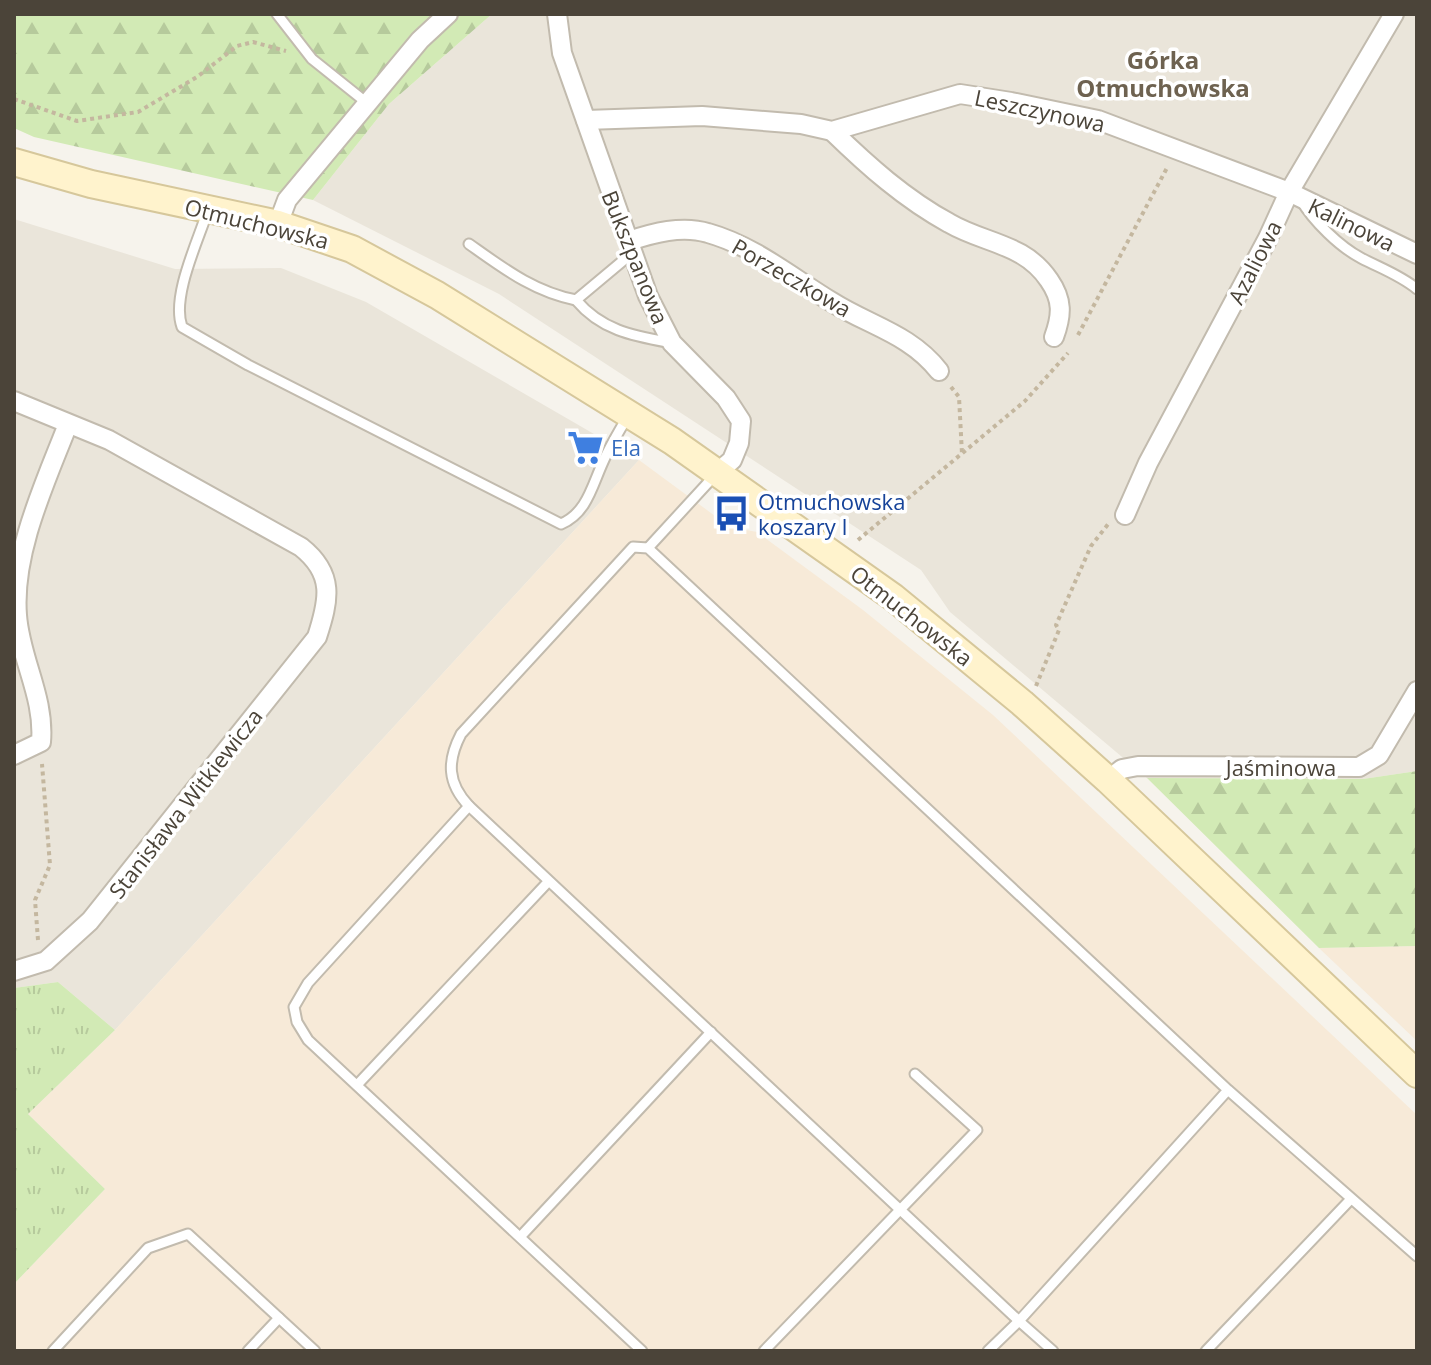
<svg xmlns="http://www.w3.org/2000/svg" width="1431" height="1365" font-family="'Open Sans',sans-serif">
<defs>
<pattern id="grass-tufts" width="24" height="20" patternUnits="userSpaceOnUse" patternTransform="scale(2)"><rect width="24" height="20" fill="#d2eab5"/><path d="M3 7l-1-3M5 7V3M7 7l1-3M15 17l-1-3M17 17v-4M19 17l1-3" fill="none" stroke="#b6ca9c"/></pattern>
<pattern id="forest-firs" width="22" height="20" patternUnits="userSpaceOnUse" patternTransform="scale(2)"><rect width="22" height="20" fill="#d2eab5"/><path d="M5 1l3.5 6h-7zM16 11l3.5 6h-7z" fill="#b6ca9c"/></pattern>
</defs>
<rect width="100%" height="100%" fill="#f6f3ec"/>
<g fill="#eae5da">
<polygon points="492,14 1417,14 1417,771 1363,779 1147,778 950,612 921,570 499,294 313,200 389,104"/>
<polygon points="14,219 175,269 281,268 366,302 639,460 115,1030 58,982 14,988"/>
</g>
<g fill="#f7ead8">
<polygon points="639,460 730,527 757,532 863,610 993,715 1417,1115 1417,1351 14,1351 14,1284 105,1189 28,1114 115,1030"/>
<polygon points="1417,946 1417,1041 1319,948"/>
</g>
<polygon fill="url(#grass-tufts)" points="58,982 115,1030 28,1114 105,1189 14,1284 14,988"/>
<g fill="url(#forest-firs)">
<polygon points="14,14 492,14 389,104 313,200 34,137 14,128"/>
<polygon points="1417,771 1417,946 1319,948 1147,778 1363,779"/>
</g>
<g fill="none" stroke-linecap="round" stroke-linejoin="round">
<defs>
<g id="lane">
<polyline points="277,14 312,59 367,103"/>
<path d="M1301 200C1313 221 1340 247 1361 258 1380 268 1400 275 1417 289"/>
<path d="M208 210C198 241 171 297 182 327L248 365 561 524C587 513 592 486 603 462 610 446 619 431 628 416"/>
<path d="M469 244C503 268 534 292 576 300"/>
<path d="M631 254 576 300C602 331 634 336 672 343"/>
<polyline points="648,548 716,474"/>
<polyline points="469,806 308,983 294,1007 297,1022 308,1040 642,1351"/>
<polyline points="357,1085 548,882"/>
<path d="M1228 1090 1019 1321 469 806C447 783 447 761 461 734L633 547 648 548 1228 1090 1417 1256"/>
<polyline points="521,1236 711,1032"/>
<polyline points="53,1351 148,1248 188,1234 315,1351"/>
<polyline points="248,1351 279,1318"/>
<polyline points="764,1351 977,1130 915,1074"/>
<polyline points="988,1351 1019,1321 1053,1351"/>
<polyline points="1206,1351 1350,1200"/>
</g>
<g id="street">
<polyline points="557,14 562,53 648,296 672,343 726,398 741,421 739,443 732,460 718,472"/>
<polyline points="586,120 702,116 801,124 832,131 960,94 1011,102 1098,120 1289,192 1417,254"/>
<path d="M832 131C868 166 905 199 949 223 985 244 1024 243 1049 280 1063 300 1062 315 1054 337"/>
<polyline points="278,224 287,200 420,40 448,14"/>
<path d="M629 241C653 233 682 225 708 233 754 246 791 277 832 302 870 326 910 334 939 371"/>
<path d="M14 401 109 440 301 547C335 574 329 600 317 637L90 921 46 961 14 971"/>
<polyline points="1125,515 1148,463 1268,238 1289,192 1394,14"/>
<path d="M14 755 41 742C45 697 20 659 17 615 12 552 46 481 68 424"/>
<polyline points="1108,780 1122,769 1138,766 1359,767 1379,755 1417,691"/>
</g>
<polyline id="secondary" points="14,162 91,184 278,224 352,249 437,295 672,441 893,597 1022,703 1108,780 1417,1074"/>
</defs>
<use href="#lane" stroke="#c2bbae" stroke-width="13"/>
<use href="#street" stroke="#c2bbae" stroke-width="22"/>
<use href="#secondary" stroke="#d6c79b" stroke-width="30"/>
<g stroke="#c4b79f" stroke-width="4" stroke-dasharray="4 4" stroke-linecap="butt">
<polyline points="14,99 77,121 138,112 197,77 237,46 253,42 286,51"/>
<polyline points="1078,335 1168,166"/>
<polyline points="951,387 959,397 962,454"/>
<polyline points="858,540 1025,401 1068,353"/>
<polyline points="1036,686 1059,630 1056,625 1091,546 1109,523"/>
<polyline points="38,940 35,900 50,865 42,764"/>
</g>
<use href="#lane" stroke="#fff" stroke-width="9"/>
<use href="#street" stroke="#fff" stroke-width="18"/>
<use href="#secondary" stroke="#fff3cd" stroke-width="26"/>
</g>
<defs>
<symbol id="supermarket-bare" viewBox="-9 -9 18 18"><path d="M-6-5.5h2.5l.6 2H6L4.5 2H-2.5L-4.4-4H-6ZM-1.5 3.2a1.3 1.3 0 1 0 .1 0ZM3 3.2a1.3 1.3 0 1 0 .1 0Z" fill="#3f7fe0" stroke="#fff" stroke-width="2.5" paint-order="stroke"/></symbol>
<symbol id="bus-bare" viewBox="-9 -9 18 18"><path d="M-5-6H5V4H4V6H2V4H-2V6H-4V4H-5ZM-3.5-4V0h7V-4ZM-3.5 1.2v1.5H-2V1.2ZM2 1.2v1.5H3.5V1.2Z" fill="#1a4fb4" stroke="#fff" stroke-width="2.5" paint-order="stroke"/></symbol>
</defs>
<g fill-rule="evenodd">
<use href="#supermarket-bare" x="560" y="422" width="51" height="51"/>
<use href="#bus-bare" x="706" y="488" width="51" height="51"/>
</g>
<g text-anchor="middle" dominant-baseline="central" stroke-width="7" stroke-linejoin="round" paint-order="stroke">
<g font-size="22" fill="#4b4439" stroke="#fff">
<text transform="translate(1040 110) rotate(12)">Leszczynowa</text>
<text transform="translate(257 223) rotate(14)">Otmuchowska</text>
<text transform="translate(1352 224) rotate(26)">Kalinowa</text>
<text transform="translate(636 257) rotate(68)">Bukszpanowa</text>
<text transform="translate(1254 262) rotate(-63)">Azaliowa</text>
<text transform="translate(792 277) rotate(30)">Porzeczkowa</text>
<text transform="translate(912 615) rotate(38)">Otmuchowska</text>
<text x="1281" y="767">Jaśminowa</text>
<text transform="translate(185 803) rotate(-52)">Stanisława Witkiewicza</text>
</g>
<g font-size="22" fill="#366cbe" stroke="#fff" text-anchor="start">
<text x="611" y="447">Ela</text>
</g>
<g font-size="22" fill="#164399" stroke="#fff" text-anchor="start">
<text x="758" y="501">Otmuchowska<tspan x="758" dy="25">koszary I</tspan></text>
</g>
<g font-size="24" font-weight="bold" fill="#6e6250" stroke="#fff">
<text x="1163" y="59">Górka<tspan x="1163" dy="28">Otmuchowska</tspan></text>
</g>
</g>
<rect width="1431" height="1365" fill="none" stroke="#4b4439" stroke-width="32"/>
</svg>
